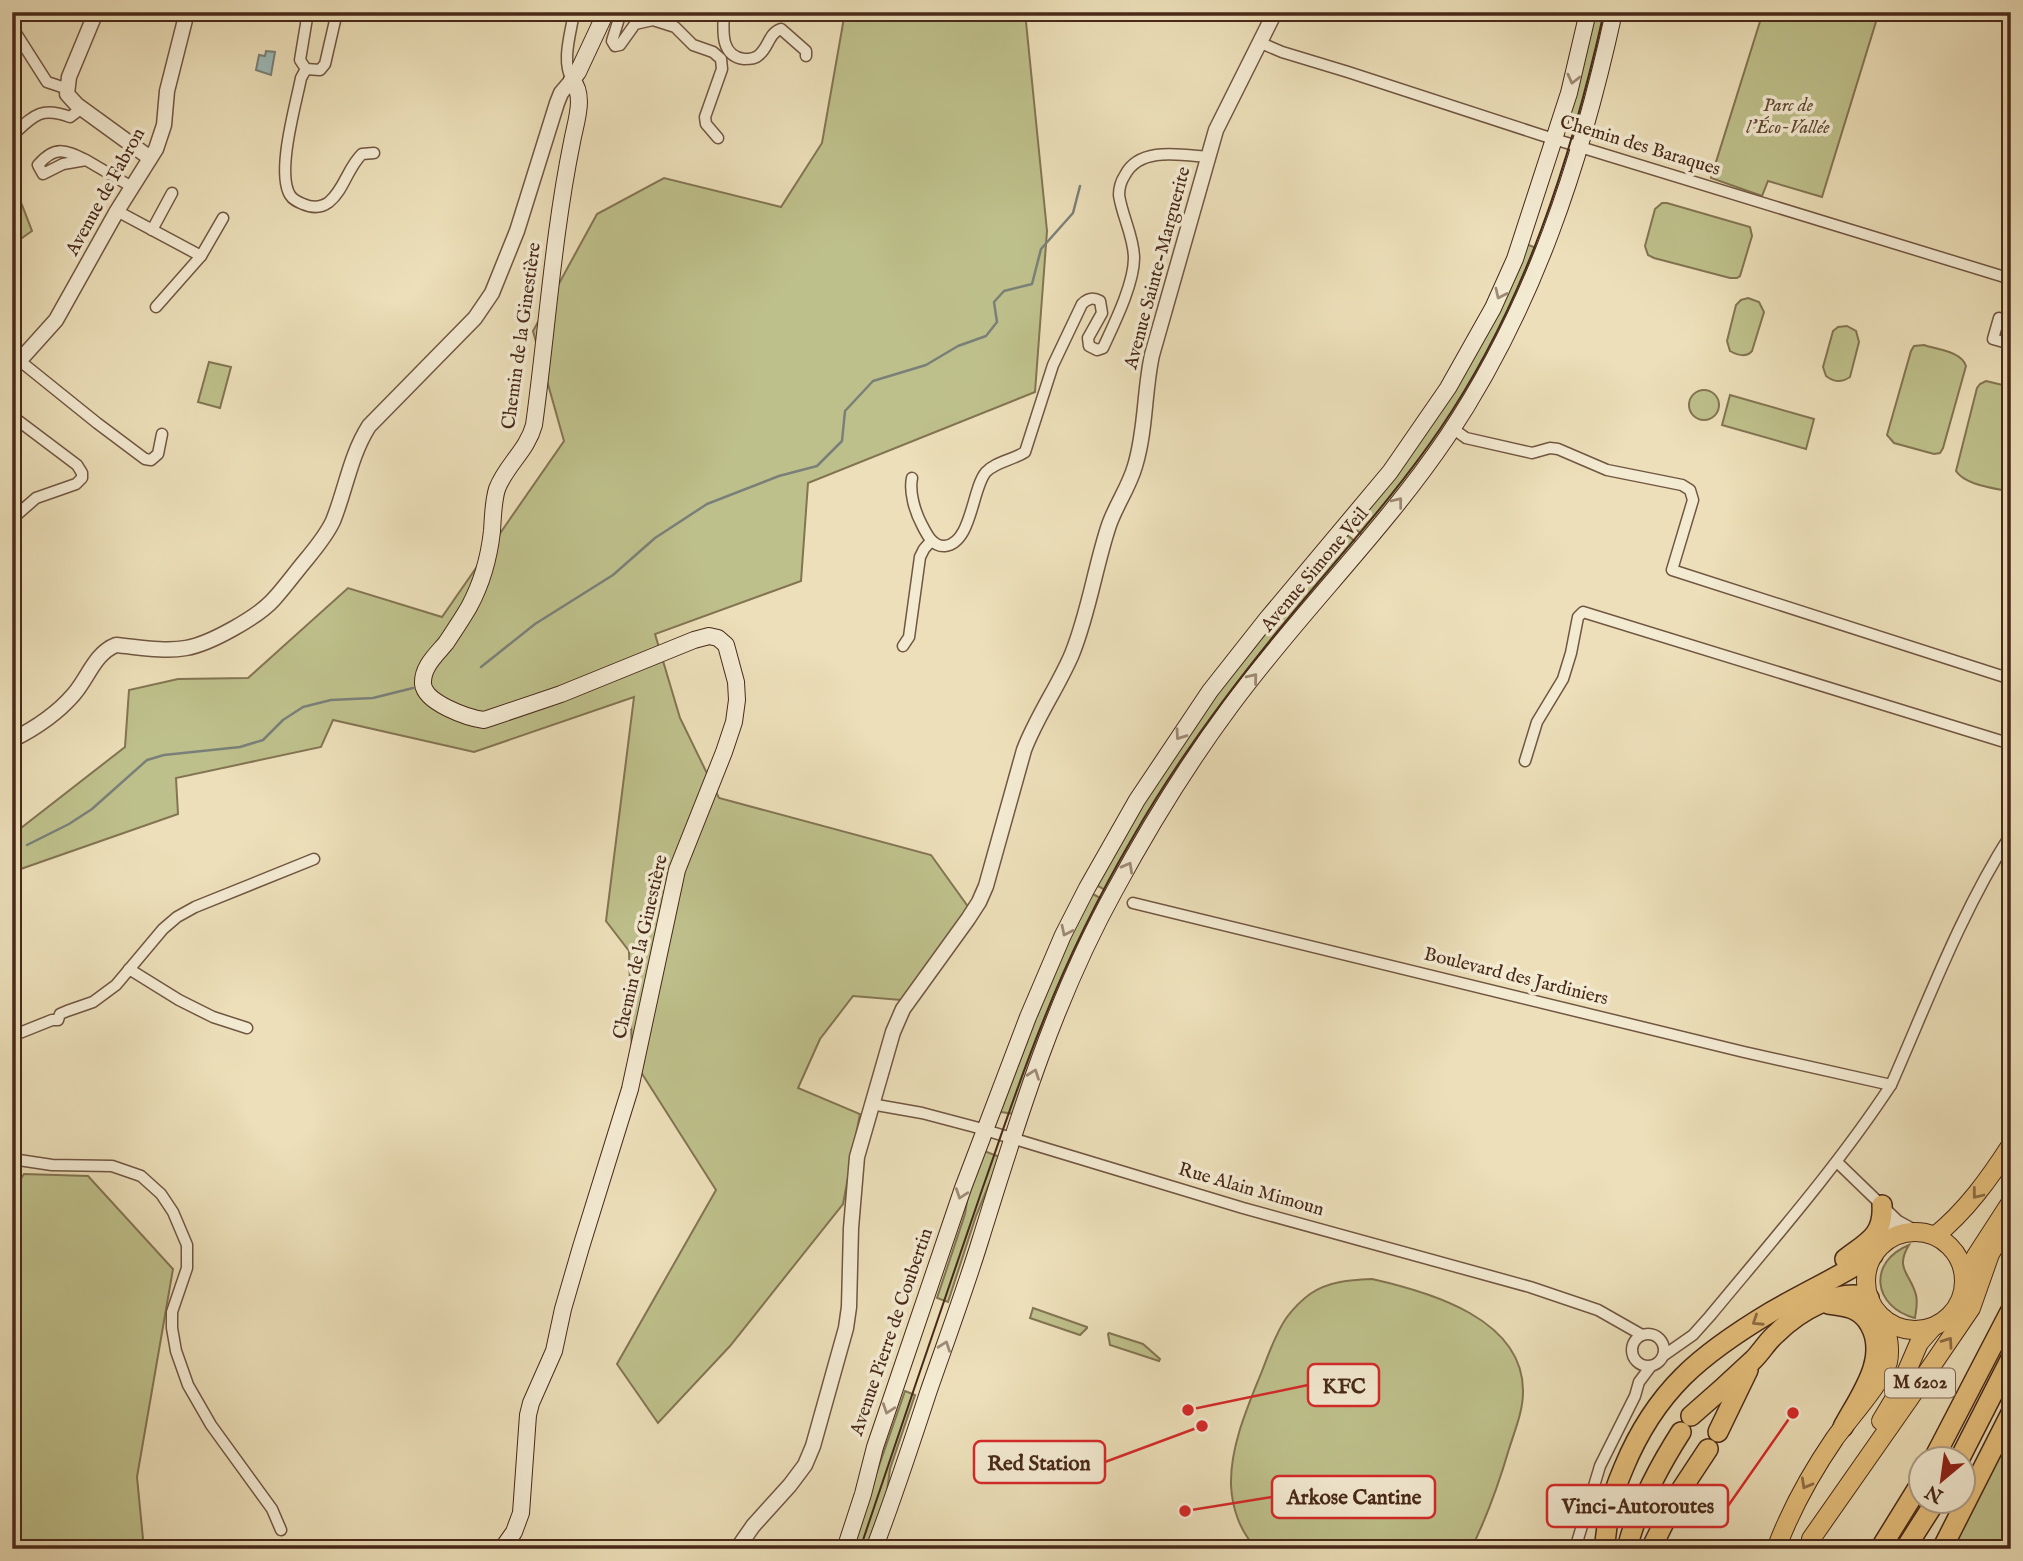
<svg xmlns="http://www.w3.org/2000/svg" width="2023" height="1561" font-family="'IM FELL English',serif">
<rect width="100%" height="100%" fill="#ecdfb9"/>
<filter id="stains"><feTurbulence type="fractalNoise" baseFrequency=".00286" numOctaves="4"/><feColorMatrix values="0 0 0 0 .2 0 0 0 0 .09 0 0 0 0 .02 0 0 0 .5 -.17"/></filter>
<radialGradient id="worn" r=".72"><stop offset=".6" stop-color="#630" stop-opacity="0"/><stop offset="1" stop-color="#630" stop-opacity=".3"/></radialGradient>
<g fill="#bec08b" stroke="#837452" stroke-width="2">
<polygon points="845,12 1025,12 1047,231 1035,392 808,483 801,581 655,634 680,718 719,798 931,855 969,908 901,1000 853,996 820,1039 798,1088 860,1114 843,1204 730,1346 658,1423 617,1364 716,1190 632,1058 629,951 606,921 634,697 474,752 333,720 321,747 176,778 178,814 12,872 12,835 125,747 129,690 178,679 248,678 348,588 442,617 564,441 533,331 597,214 664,178 781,207 822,143"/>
<polygon points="1593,12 1610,12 1582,124 1566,119"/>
<polygon points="1763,12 1879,12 1822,197 1768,181 1762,196 1711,178"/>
<polygon points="12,179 32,231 12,245"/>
<polygon points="1662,203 1667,203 1750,227 1752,236 1740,276 1737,278 1730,278 1654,258 1648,255 1645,246 1655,209"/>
<polygon points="1526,244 1539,249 1541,251 1466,399 1406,485 1362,535 1352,525 1394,474"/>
<path d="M1748 298 1759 302 1764 312 1752 351C1746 358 1737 355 1730 351L1727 341 1736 305 1741 300Z"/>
<path d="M1847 326 1856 331 1859 342 1850 377C1841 383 1834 382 1826 376L1823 367 1833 331 1838 327Z"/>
<path d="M1924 345C1938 350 1961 351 1966 366L1943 448 1940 453 1934 454 1894 443 1887 435 1911 351 1914 346Z"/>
<polygon points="209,362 231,367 220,408 198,402"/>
<path d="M1986 381 2011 387V492C1994 488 1965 485 1956 471L1977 388 1980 384Z"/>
<circle cx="1704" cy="405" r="15"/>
<polygon points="1730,395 1814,419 1806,449 1722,425"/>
<polygon points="1346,534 1357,543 1107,891 1096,885 1141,803 1238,662"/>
<polygon points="1091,893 1102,899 1014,1114 1001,1112 999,1109 1032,1018"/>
<polygon points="984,1151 1000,1157 976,1216 948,1302 937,1298 965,1214 971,1177"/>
<polygon points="24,1174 88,1176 173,1269 137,1477 144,1549 12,1549 12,1192"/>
<path d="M1909 1245C1894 1269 1911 1274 1916 1295 1918 1303 1916 1310 1915 1318 1873 1307 1867 1262 1909 1245Z"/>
<path d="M1372 1279C1430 1292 1524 1319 1523 1392 1523 1411 1515 1430 1509 1449 1499 1483 1487 1517 1471 1549H1257C1240 1532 1232 1508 1231 1485 1230 1446 1248 1406 1262 1371 1269 1353 1276 1332 1287 1317 1293 1309 1302 1300 1310 1294 1329 1281 1351 1280 1372 1279Z"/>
<polygon points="1033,1308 1087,1327 1087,1328 1080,1335 1030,1318"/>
<polygon points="1109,1333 1143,1344 1160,1359 1159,1361 1110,1345 1108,1334"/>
<polygon points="905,1391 915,1395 890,1469 885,1506 867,1549 850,1549"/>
<polygon points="2011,1425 2011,1538 2003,1549 1949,1549"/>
</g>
<polygon fill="#9cbab9" stroke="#7a8079" stroke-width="2" points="266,51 275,52 271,75 256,70 259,55 265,56"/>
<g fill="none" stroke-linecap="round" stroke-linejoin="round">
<g stroke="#7a8079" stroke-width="2.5">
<polyline points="481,667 535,624 613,575 655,538 707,504 779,476 817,466 842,441 845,411 873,381 926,365 958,346 986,336 997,322 994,302 1004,291 1032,284 1041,249 1073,213 1080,186"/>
<polyline points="27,845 69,824 92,809 147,760 164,755 240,747 263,740 283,720 303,707 331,700 373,698 413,688"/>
</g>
<defs>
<g id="minor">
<polyline points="308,12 300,60 306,69 320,70 325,64 337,12"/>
<polyline points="621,12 612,41 615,46 620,45 635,24 653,20 675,27 693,45 713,52 721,59 722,69 705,117 706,124 718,138"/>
<path d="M724 12C723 30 720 56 744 59 750 59 756 59 760 54 769 46 769 33 781 29L806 51V56"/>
<polyline points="12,27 47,82 68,89"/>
<polyline points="1261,43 1282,52 1348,72 1541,135 2011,279"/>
<path d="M306 69 301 78C296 104 276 172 290 195 293 200 298 202 303 204 312 208 321 208 329 202 344 190 348 167 362 154L374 153"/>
<path d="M572 80C561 61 571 33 574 12"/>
<path d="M12 136C33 116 40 106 70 117L82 108"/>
<path d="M86 160C65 150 55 145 38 165L43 174 63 164 86 160 132 187"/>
<polyline points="117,211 201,256 156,307"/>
<polyline points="152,230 172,193"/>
<polyline points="201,256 223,218"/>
<polyline points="2011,321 1999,318 1993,339 2011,344"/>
<polyline points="20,361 97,423 145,459 151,460 158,454 162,434"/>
<polyline points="12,416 77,465 82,473 82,478 76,484 36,498 12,519"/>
<polyline points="1452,428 1466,438 1532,453 1550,448 1558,449 1607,470 1682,485 1690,490 1693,500 1672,570 2011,679"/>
<path d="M912 478C909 492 915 512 922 525 927 535 933 547 945 546 972 543 972 488 986 472 995 462 1013 460 1025 452L1053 365 1082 304C1088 298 1093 297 1100 301L1102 313 1088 338 1089 346 1097 350 1103 348C1114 324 1134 284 1134 258 1134 237 1122 216 1119 195 1119 188 1121 181 1125 175 1140 146 1182 155 1208 157"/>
<polyline points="903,646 909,637 920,557 924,549 931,541"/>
<polyline points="1525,761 1537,722 1563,679 1571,653 1578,617 1583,612 2011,744"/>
<polyline points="1133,903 1744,1052 1891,1085"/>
<polyline points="129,969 179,1000 213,1017 247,1028"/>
<polyline points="12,1036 52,1020 58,1020 60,1014 67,1011 93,1002 116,985 163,929 177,917 195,907 314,859"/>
<polyline points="871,1104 922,1113 975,1127 1243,1208 1530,1287 1598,1310 1642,1335"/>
<polyline points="12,1159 52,1165 112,1166 141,1176 161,1194 173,1212 187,1245 187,1268 172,1312 172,1328 176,1351 188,1385 211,1425 272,1509 281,1530"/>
<polyline points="1837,1162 1898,1221 1918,1232"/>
<polyline points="1885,1211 1892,1229 1891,1238"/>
<circle cx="1648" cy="1350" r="16"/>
<path d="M1663 1356 1693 1335 1710 1316C1772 1241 1837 1167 1891 1085 1928 1001 1961 912 2011 834"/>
<polyline points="1575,1549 1600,1466 1635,1396 1639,1382 1651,1366"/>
</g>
<g id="tertiary">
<polyline points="96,12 69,77 67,94 77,105 150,158"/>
<polyline points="12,369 56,320 117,211 156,149 164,125 167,91 187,12"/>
<path d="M12 740C36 728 57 714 74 694 88 678 95 653 116 645 138 647 164 652 186 648 210 644 258 617 274 599 285 587 295 573 305 561 315 549 326 536 333 521 346 489 350 456 369 426L475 318 492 293 517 231 557 103 561 93 572 80"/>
<path d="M737 1549 753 1526 790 1485 805 1465 813 1446 846 1328 849 1307 851 1228 857 1157 893 1032 903 1009 968 919 979 902 986 886 1024 750C1037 716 1058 687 1072 654 1089 612 1095 567 1109 525 1116 505 1129 487 1135 466 1146 430 1144 392 1152 355L1216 130 1275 12"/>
</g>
<g id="secondary">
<path d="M502 1549 514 1532 521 1513 528 1415 531 1403 554 1351 563 1309 581 1247 630 1089 677 870 724 752 734 722 737 700 736 682 726 645 718 638 709 636 694 640 561 694 484 720C468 718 425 703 423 684 422 667 436 655 446 643 454 631 462 619 469 607 482 583 489 558 492 531 493 517 493 502 497 489 506 465 527 451 534 425 547 331 553 235 572 142 575 124 586 96 572 80L578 72 606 12"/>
<polyline points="845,1549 863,1494 875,1447 963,1188 1028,1017 1063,935 1087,888 1137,800 1210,691 1266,620 1390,472 1448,388 1493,308 1515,259 1569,93 1588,12"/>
<path d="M874 1549C894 1497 911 1445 928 1393 946 1341 965 1290 981 1238 1018 1119 1054 1000 1115 890 1149 827 1187 765 1230 707 1298 614 1382 533 1447 437 1534 307 1581 163 1614 12"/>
</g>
<g id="primary">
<circle cx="1915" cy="1281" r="49"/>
<path d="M1935 1236C1966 1211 1989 1179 2011 1145"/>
<polyline points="1964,1279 1976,1256 2011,1202"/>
<polyline points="1881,1421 1896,1396 1919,1343 1933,1327"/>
<polyline points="1811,1539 1909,1399 1971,1308 1990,1254 2011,1217"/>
<path d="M1776 1549C1791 1509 1811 1473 1835 1438 1848 1420 1883 1381 1888 1362 1891 1348 1887 1333 1884 1319"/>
</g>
<g id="motorway">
<path d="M1845 1259C1867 1242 1884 1236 1882 1205"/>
<path d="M1828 1304C1846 1306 1861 1308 1870 1325 1889 1359 1859 1397 1843 1427"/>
<path d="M1691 1416C1712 1398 1732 1380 1752 1361 1761 1353 1767 1341 1777 1333 1797 1313 1840 1286 1869 1298"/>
<polyline points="1718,1432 1748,1370"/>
<polyline points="1933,1460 2011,1310"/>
<polyline points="1959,1460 2011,1358"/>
<path d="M1604 1549C1606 1537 1607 1524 1609 1512 1612 1496 1618 1481 1624 1467 1656 1390 1701 1354 1771 1312 1805 1292 1841 1276 1873 1255"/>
<path d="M1627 1549C1637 1507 1658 1468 1681 1432"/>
<polyline points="1651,1549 1677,1496 1708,1449"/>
<polyline points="1880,1549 1922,1481"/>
<polyline points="1905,1549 1935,1502"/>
<polyline points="1942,1549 2011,1413"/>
</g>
</defs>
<use href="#minor" stroke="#715641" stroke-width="13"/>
<use href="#tertiary" stroke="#715641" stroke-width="17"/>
<use href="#secondary" stroke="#482919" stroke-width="18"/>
<use href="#primary" stroke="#482919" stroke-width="20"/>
<use href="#motorway" stroke="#482919" stroke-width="22"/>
<use href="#minor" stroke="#f3ead2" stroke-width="10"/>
<use href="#tertiary" stroke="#f3ead2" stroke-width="14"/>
<use href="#secondary" stroke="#f3ead2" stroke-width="16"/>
<use href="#primary" stroke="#e6c07c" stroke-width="18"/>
<use href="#motorway" stroke="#e6c07c" stroke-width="19"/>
<path stroke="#482919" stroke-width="2" d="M860 1549C901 1428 941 1308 983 1187 1002 1133 1020 1078 1042 1024 1067 960 1098 897 1133 837 1174 765 1224 697 1277 632 1331 565 1391 501 1440 429 1525 304 1571 159 1604 12"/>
</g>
<defs><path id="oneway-chevron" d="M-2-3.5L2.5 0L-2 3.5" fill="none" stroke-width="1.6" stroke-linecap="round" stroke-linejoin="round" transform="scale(1.75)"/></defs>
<g stroke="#9e8a76">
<use href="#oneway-chevron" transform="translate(1573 79) rotate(104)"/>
<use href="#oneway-chevron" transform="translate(1500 294) rotate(115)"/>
<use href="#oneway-chevron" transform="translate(1398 502) rotate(-52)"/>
<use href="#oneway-chevron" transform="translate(1253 678) rotate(-51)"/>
<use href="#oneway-chevron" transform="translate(1180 735) rotate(125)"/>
<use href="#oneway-chevron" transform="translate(1128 867) rotate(-61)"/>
<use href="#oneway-chevron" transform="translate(1066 931) rotate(116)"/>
<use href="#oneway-chevron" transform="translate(1034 1074) rotate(-70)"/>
<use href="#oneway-chevron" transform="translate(961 1194) rotate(109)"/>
<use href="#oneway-chevron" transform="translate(945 1346) rotate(-70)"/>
<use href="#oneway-chevron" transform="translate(888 1409) rotate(109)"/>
</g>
<g stroke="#8f6d46">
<use href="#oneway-chevron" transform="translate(1977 1194) rotate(128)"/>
<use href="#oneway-chevron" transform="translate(1757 1321) rotate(147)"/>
<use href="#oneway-chevron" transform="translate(1948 1342) rotate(-55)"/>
<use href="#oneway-chevron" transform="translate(1806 1484) rotate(119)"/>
</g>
<g text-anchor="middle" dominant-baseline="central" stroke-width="7" stroke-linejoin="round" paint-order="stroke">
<rect fill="#f3ead2" stroke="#7b6350" stroke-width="2" x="1885" y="1368.5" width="70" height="29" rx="5"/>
<g font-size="18" font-weight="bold" fill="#482919">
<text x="1920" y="1383">M 6202</text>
</g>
<g font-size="19" font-style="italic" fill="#604730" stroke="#f3ead2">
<text x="1788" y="106">Parc de<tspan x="1788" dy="22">l'Éco-Vallée</tspan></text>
</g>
<g font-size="19" fill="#482919" stroke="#f3ead2">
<text transform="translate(1640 146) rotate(17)">Chemin des Baraques</text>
<text transform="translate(106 192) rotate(-61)">Avenue de Fabron</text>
<text transform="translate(1158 268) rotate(-75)">Avenue Sainte-Marguerite</text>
<text transform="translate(522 336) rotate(-82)">Chemin de la Ginestière</text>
<text transform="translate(1315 570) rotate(-50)">Avenue Simone Veil</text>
<text transform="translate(641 947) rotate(-77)">Chemin de la Ginestière</text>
<text transform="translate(1516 977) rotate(14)">Boulevard des Jardiniers</text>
<text transform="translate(1251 1190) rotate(16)">Rue Alain Mimoun</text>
<text transform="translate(892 1332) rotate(-71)">Avenue Pierre de Coubertin</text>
</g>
</g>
<path fill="none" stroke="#d62828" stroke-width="2.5" d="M1188 1410L1308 1385M1202 1426L1105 1462M1185 1511L1272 1497M1793 1413L1728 1506"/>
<g fill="#d62828" stroke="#f3ead2" stroke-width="2.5">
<circle cx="1188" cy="1410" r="7"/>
<circle cx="1202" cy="1426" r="7"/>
<circle cx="1185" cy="1511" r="7"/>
<circle cx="1793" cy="1413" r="7"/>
</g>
<g fill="#f3ead2" stroke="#d62828" stroke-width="2.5">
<rect x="1308" y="1364" width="71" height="42" rx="7"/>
<rect x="974" y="1441" width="131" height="42" rx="7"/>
<rect x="1272" y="1476" width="163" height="42" rx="7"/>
<rect x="1547" y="1485" width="181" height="42" rx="7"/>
</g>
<g font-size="21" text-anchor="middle" font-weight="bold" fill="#482919">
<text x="1344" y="1393">KFC</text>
<text x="1039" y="1470">Red Station</text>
<text x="1354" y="1504">Arkose Cantine</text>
<text x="1638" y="1513">Vinci-Autoroutes</text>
</g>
<rect width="2023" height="1561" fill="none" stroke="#ecdfb9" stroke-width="42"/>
<rect x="14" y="14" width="1995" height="1533" fill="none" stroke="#482919" stroke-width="3.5"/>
<rect x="21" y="21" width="1981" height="1519" fill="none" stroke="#482919" stroke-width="2"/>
<g transform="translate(1942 1480) rotate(209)"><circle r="33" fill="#f3ead2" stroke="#af9d88" stroke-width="2"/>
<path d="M0-5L12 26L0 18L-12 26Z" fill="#8f2418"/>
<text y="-10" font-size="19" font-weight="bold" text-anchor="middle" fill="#482919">N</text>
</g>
<rect width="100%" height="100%" filter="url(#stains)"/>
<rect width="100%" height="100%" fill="url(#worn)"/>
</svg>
